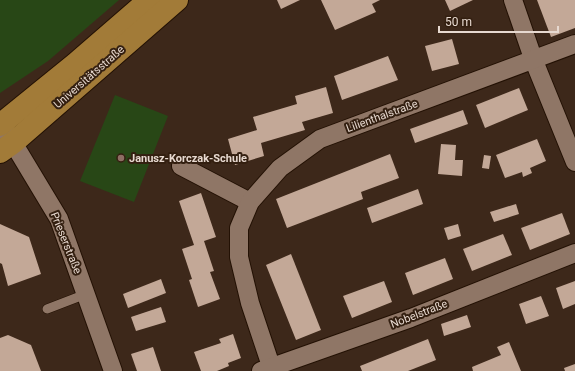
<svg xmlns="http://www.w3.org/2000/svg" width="575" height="371" font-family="Roboto,sans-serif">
<rect width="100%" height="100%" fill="#3d281a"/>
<g fill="#284716">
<polygon points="0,0 119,0 48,61 0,93"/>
<polygon points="115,95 168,116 134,202 80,181"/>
</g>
<g fill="#c3a897">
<polygon points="277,0 300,0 281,9"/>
<polygon points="321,0 380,0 372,4 376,12 335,30"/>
<polygon points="445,0 473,0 450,11"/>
<polygon points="537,0 575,0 575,28 551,37"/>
<polygon points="452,39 459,64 432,71 425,46"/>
<polygon points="388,56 398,80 342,100 334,76"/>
<polygon points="326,87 333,113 302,122 305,130 261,143 264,156 235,165 228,139 257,130 253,117 297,104 295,96"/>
<polygon points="519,88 528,110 485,128 476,105"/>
<polygon points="463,110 468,124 415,143 410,129"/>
<polygon points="537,139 546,161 530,168 532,173 523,177 522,172 505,178 496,155"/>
<polygon points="441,144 456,145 455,160 463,160 462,176 438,174"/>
<polygon points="390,154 399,178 361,192 363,199 287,228 276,199"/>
<polygon points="484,155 491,156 489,169 482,168"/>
<polygon points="418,189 423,204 372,223 367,208"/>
<polygon points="201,193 216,237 204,241 214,271 210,272 220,299 198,307 189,280 192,279 182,249 194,245 179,201"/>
<polygon points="516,204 519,214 494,222 490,212"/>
<polygon points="562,213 570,234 530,250 521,228"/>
<polygon points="0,224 29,237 41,274 8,286 2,264 0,263"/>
<polygon points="458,224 461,236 448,240 444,228"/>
<polygon points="503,234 512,255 472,271 463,249"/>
<polygon points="291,254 321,330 296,340 266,265"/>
<polygon points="445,258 453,279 413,295 405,273"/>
<polygon points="161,279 166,293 128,308 123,294"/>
<polygon points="384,281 392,302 352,318 343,296"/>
<polygon points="575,281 575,304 563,309 556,288"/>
<polygon points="541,296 549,316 526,324 519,304"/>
<polygon points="161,307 166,322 136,331 131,317"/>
<polygon points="467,315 471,327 444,336 441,324"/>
<polygon points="233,334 241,358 228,363 229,366 217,371 201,371 194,352 221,343 219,339"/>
<polygon points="8,335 31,345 41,371 0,371 0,338"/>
<polygon points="428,339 436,360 408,371 362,371 360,366"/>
<polygon points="509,342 521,371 473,371 472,367 501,355 497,347"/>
<polygon points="153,347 161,371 137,371 131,354"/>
<polygon points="575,364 575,371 565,371 564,368"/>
</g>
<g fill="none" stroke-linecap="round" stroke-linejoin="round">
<defs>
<polyline id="lane" points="47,309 86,294"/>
<g id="street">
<polyline points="513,0 534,61 575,162"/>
<polyline points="6,131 59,219 113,371"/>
<polyline points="181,166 250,202"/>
<polyline points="271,366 250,303 239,257 239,228 250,202 280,168 320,139 575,44"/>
<polyline points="261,371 411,318 575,253"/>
</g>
<g id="primary">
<polyline points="0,125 75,64 149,0"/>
<polyline points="0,152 14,142 177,0"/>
</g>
</defs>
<use href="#lane" stroke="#231104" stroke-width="10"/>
<use href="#street" stroke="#231104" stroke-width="20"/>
<use href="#primary" stroke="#231104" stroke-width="24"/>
<use href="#lane" stroke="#8f7666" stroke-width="9"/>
<use href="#street" stroke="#8f7666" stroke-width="18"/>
<use href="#primary" stroke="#a27b38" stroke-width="22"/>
</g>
<circle fill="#8d6e63" stroke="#331f10" stroke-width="1.5" cx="121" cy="158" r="4"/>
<g text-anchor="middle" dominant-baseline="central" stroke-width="4" stroke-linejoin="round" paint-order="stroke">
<g font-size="11" fill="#e7d9d0" stroke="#331f10">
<text transform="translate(89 77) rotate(-41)">Universitätsstraße</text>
<text transform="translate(382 116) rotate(-20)">Lilienthalstraße</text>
<text transform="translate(66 243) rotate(68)">Prieserstraße</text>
<text transform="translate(419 314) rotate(-21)">Nobelstraße</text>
</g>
<g font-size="11" font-weight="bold" fill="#e7d9d0" stroke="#331f10" text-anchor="start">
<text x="129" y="158">Janusz-Korczak-Schule</text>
</g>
</g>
<path d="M439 26v6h119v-6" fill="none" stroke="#e7d9d0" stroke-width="2"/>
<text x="445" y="26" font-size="12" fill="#e7d9d0" stroke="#331f10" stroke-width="3" paint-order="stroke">50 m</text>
</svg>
